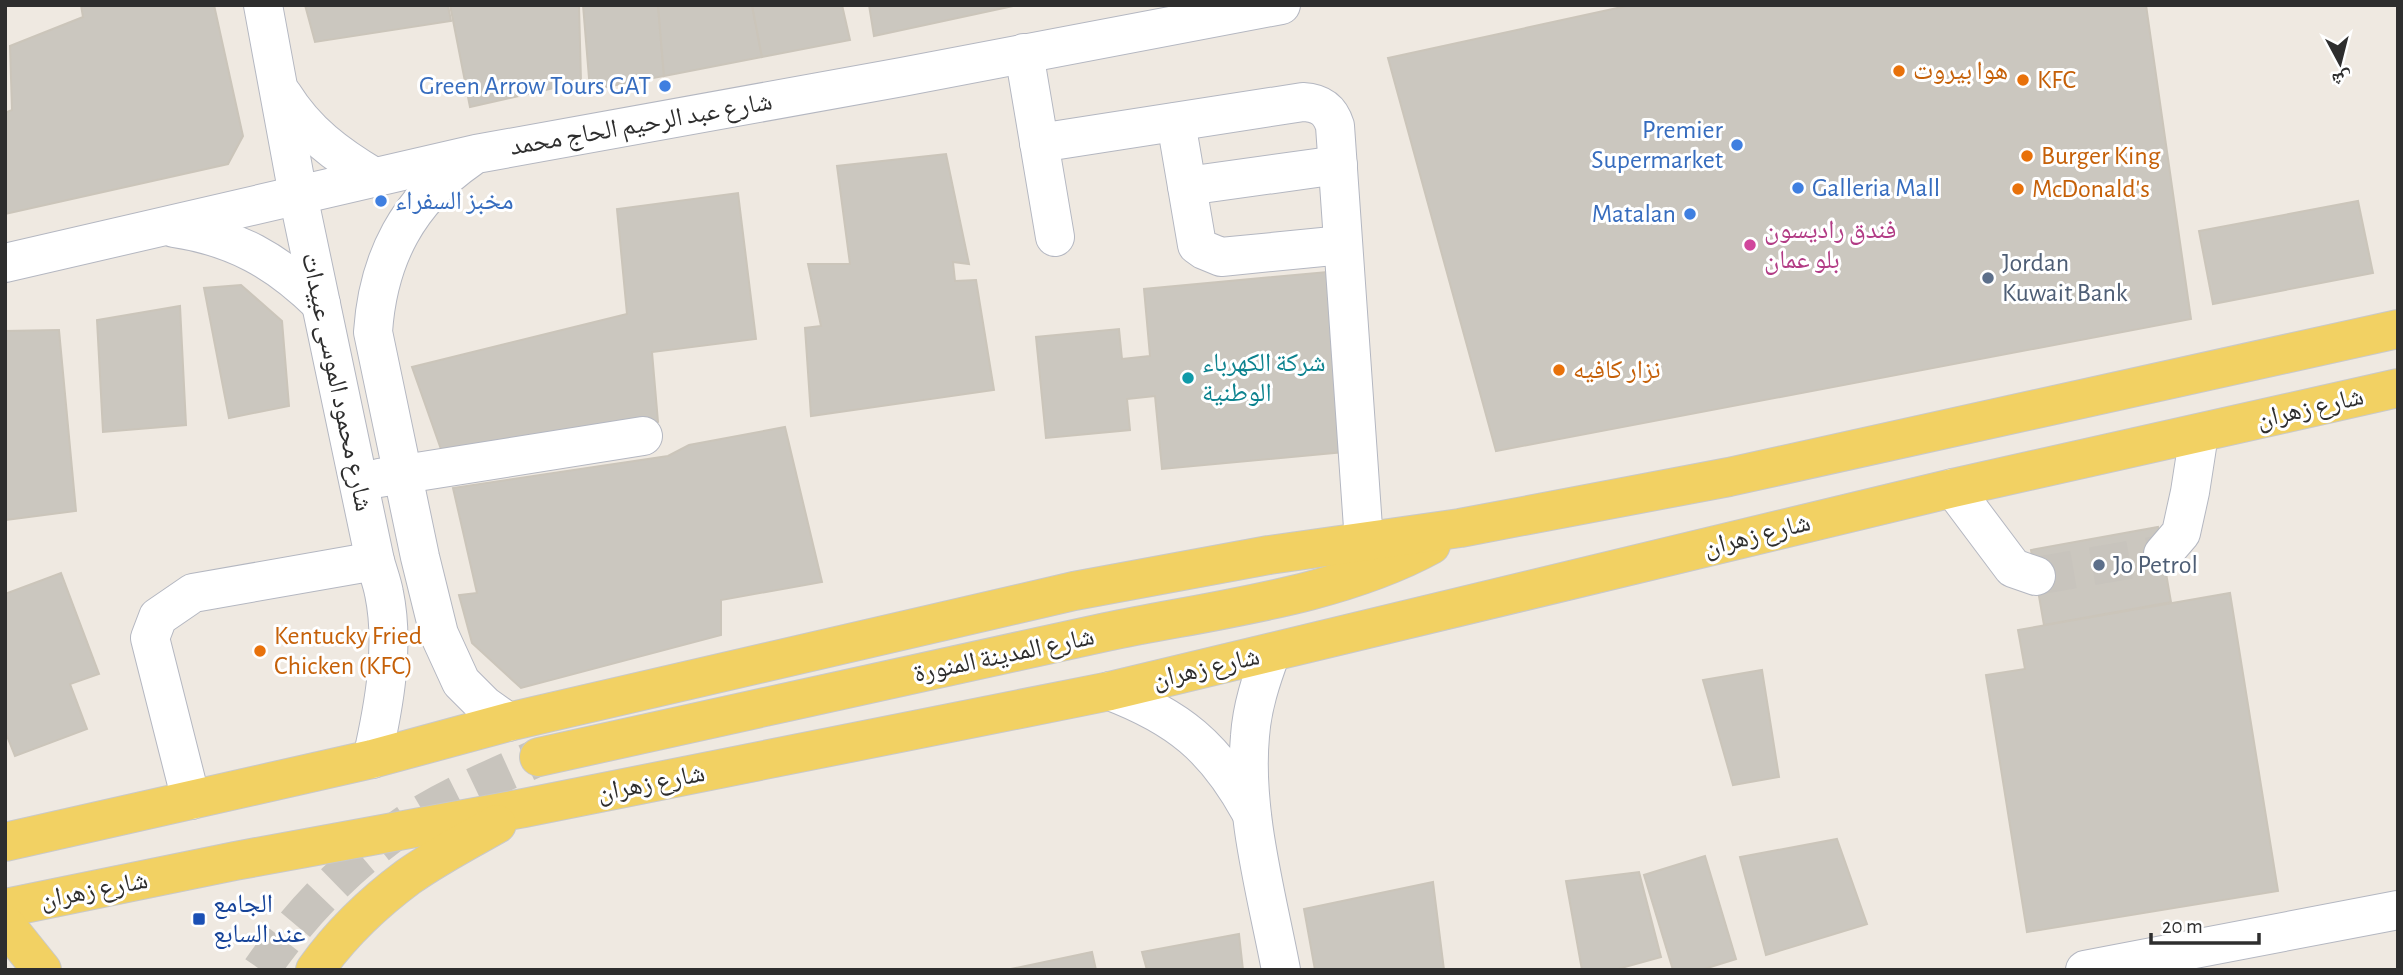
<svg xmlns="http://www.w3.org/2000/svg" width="2403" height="975" font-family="'Alegreya Sans','Noto Naskh Arabic',sans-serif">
<rect width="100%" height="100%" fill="#efe9e1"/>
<g fill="#cbc7bf" stroke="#cbc5ba" stroke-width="2">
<polygon points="81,5 214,5 243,136 228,164 5,214 5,113 12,110 10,46 83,17"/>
<polygon points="305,5 448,5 451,21 315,42"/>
<polygon points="450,5 579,5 581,82 470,107"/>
<polygon points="583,5 658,5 664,76 590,90"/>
<polygon points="658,5 752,5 762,57 664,76"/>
<polygon points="752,5 842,5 850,40 762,57"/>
<polygon points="869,5 1018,5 874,36"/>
<polygon points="1631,5 2146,5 2191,319 1496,451 1388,58"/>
<polygon points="946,154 969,264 953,262 955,281 976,280 994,390 811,416 805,328 821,326 808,264 850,264 837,166"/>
<polygon points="738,193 756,339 652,352 658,422 443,455 412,367 627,314 617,209"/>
<polygon points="2358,201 2373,273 2213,304 2199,231"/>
<polygon points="1327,272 1344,452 1162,469 1155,396 1127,399 1130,430 1046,438 1036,337 1119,329 1122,359 1150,356 1144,289"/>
<polygon points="241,285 282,321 289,406 229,418 204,288"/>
<polygon points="180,306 186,425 103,432 97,320"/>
<polygon points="59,330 76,511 5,520 5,331"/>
<polygon points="785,427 822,582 721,600 721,635 521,688 472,643 459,595 477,593 453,488 668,456 689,445"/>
<polygon points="2158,527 2171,602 2044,625 2031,550"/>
<polygon points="61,573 99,674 70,684 87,729 15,756 5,731 5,594"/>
<polygon points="2230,593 2278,891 2027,932 1986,675 2025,669 2018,630"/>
<polygon points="1762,670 1779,777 1733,785 1703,680"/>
<polygon points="1837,839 1867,924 1766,955 1740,857"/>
<polygon points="1705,856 1736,959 1701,970 1673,970 1644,875"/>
<polygon points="1639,872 1661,957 1614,970 1582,970 1566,881"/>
<polygon points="1433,882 1444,970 1315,970 1304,909"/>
<polygon points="1239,934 1243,970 1147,970 1142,952"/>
<polygon points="1092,952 1096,970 1006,970"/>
</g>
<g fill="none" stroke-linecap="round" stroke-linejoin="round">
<polyline stroke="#c8c4bd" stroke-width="38" stroke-dasharray="38 19" stroke-linecap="butt" points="2036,576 2163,554"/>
<path stroke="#c8c4bd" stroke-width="38" stroke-dasharray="38 19" stroke-linecap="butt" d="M261 970C300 913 351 861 409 822 449 796 495 777 539 757"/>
<defs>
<g id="minor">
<path d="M263 5 298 195 375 561C378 572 382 582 384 593 395 646 384 706 372 759"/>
<polyline points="1024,53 1055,237"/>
<path d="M283 95C306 132 337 155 374 177"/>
<polyline points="1176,122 1197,245 1204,250 1221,257 1343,245"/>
<path d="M1039 143 1303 102C1321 103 1330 110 1335 126L1364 542"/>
<path d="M470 158C408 201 378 258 373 332L420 557 439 634 461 682 484 705 508 722"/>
<polyline points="1187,186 1338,165"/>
<path d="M174 228C235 237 277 261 321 304"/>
<polyline points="5,263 476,154 902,77 1281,5"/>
<polyline points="379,478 643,436"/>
<polyline points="1953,488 2013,568 2036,576"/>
<polyline points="2163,554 2181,533 2190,492 2199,434"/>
<path d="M1271 653C1261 680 1252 707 1250 736 1243 811 1267 896 1281 970"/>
<path d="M1110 691C1178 717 1215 747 1250 811"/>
<polyline points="191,800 150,638 158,617 193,593 375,561"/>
<polyline points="2085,970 2398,910"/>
</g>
<g id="major">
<path d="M539 757C728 716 917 672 1106 632 1211 610 1336 597 1431 545"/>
<polyline points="5,842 372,759 508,722 1074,591 1269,555 1460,528 1729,477 2398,329"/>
<polyline points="5,908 235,861 524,808 1110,691 1953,488 2398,388"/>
<polyline points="5,924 42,970"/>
<path d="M315 970C340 935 373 903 408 877 436 857 467 841 497 824"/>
</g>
</defs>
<use href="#minor" stroke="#b4b7c1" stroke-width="40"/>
<use href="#major" stroke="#c9c9c9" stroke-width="40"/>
<use href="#minor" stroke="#fff" stroke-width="38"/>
<use href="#major" stroke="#f2d163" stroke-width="38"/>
</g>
<g fill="#e8710a" stroke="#fff" stroke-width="2.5">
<circle cx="1899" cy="71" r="7"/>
<circle cx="2023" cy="80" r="7"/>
<circle cx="2027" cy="156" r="7"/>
<circle cx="2018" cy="189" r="7"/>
<circle cx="1559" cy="370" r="7"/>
<circle cx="260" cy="651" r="7"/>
</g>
<g fill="#3f7fe0" stroke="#fff" stroke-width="2.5">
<circle cx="665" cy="86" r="7"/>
<circle cx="1737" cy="145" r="7"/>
<circle cx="1798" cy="188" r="7"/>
<circle cx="381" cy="201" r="7"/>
<circle cx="1690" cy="214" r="7"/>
</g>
<circle fill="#d1479c" stroke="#fff" stroke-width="2.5" cx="1750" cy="245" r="7"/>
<g fill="#5c6f8a" stroke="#fff" stroke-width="2.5">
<circle cx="1988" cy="278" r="7"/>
<circle cx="2099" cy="565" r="7"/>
</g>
<circle fill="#0f9aa8" stroke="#fff" stroke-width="2.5" cx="1188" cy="378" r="7"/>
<rect fill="#1a4fb4" stroke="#fff" stroke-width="2.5" x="192" y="912" width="14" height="14" rx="3.5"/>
<g text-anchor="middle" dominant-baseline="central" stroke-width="6" stroke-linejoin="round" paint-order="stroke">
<g font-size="26" fill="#c56008" stroke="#fff" text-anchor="start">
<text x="1913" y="71">هوا بيروت</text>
<text x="2037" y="80">KFC</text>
<text x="2041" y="156">Burger King</text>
<text x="2032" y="189">McDonald's</text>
<text x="1573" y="370">نزار كافيه</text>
<text x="274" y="636">Kentucky Fried<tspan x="274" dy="30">Chicken (KFC)</tspan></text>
</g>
<g font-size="26" fill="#366cbe" stroke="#fff" text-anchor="end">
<text x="651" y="86">Green Arrow Tours GAT</text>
<text x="1723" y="130">Premier<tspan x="1723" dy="30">Supermarket</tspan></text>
<text x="1812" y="188" text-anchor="start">Galleria Mall</text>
<text x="395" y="201" text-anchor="start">مخبز السفراء</text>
<text x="1676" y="214">Matalan</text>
</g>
<g font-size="26" fill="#2e2e2e" stroke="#fff">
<text transform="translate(641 124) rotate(-10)">شارع عبد الرحيم الحاج محمد</text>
<text transform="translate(337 382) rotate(78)">شارع محمود الموسى عبيدات</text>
<text transform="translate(2310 408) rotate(-13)">شارع زهران</text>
<text transform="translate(1757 535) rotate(-14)">شارع زهران</text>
<text transform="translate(1004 655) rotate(-12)">شارع المدينة المنورة</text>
<text transform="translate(1206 668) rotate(-13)">شارع زهران</text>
<text transform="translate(651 783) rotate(-11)">شارع زهران</text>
<text transform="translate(94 890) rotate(-11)">شارع زهران</text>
</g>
<g font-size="26" fill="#b23c85" stroke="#fff" text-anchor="start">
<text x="1764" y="230">فندق راديسون<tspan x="1764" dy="30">بلو عمان</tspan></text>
</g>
<g font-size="26" fill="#4e5e75" stroke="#fff" text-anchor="start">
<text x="2002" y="263">Jordan<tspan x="2002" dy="30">Kuwait Bank</tspan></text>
<text x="2113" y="565">Jo Petrol</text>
</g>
<g font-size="26" fill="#0d838f" stroke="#fff" text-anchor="start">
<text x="1202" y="363">شركة الكهرباء<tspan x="1202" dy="30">الوطنية</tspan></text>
</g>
<g font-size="26" fill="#164399" stroke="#fff" text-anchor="start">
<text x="213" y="904">الجامع<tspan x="213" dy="30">عند السابع</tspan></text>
</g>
</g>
<rect width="2403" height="975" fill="none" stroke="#2e2e2e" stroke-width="14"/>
<g transform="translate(2340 63) rotate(173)" stroke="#ffffff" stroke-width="5" paint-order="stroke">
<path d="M0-5L12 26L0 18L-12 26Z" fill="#2e2e2e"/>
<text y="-10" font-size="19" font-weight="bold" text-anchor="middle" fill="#2e2e2e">ش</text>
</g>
<path d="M2151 933v10h108v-10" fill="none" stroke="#2e2e2e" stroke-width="3.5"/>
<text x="2162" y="933" font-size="21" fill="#2e2e2e" stroke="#ffffff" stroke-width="5" paint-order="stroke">20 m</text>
</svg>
